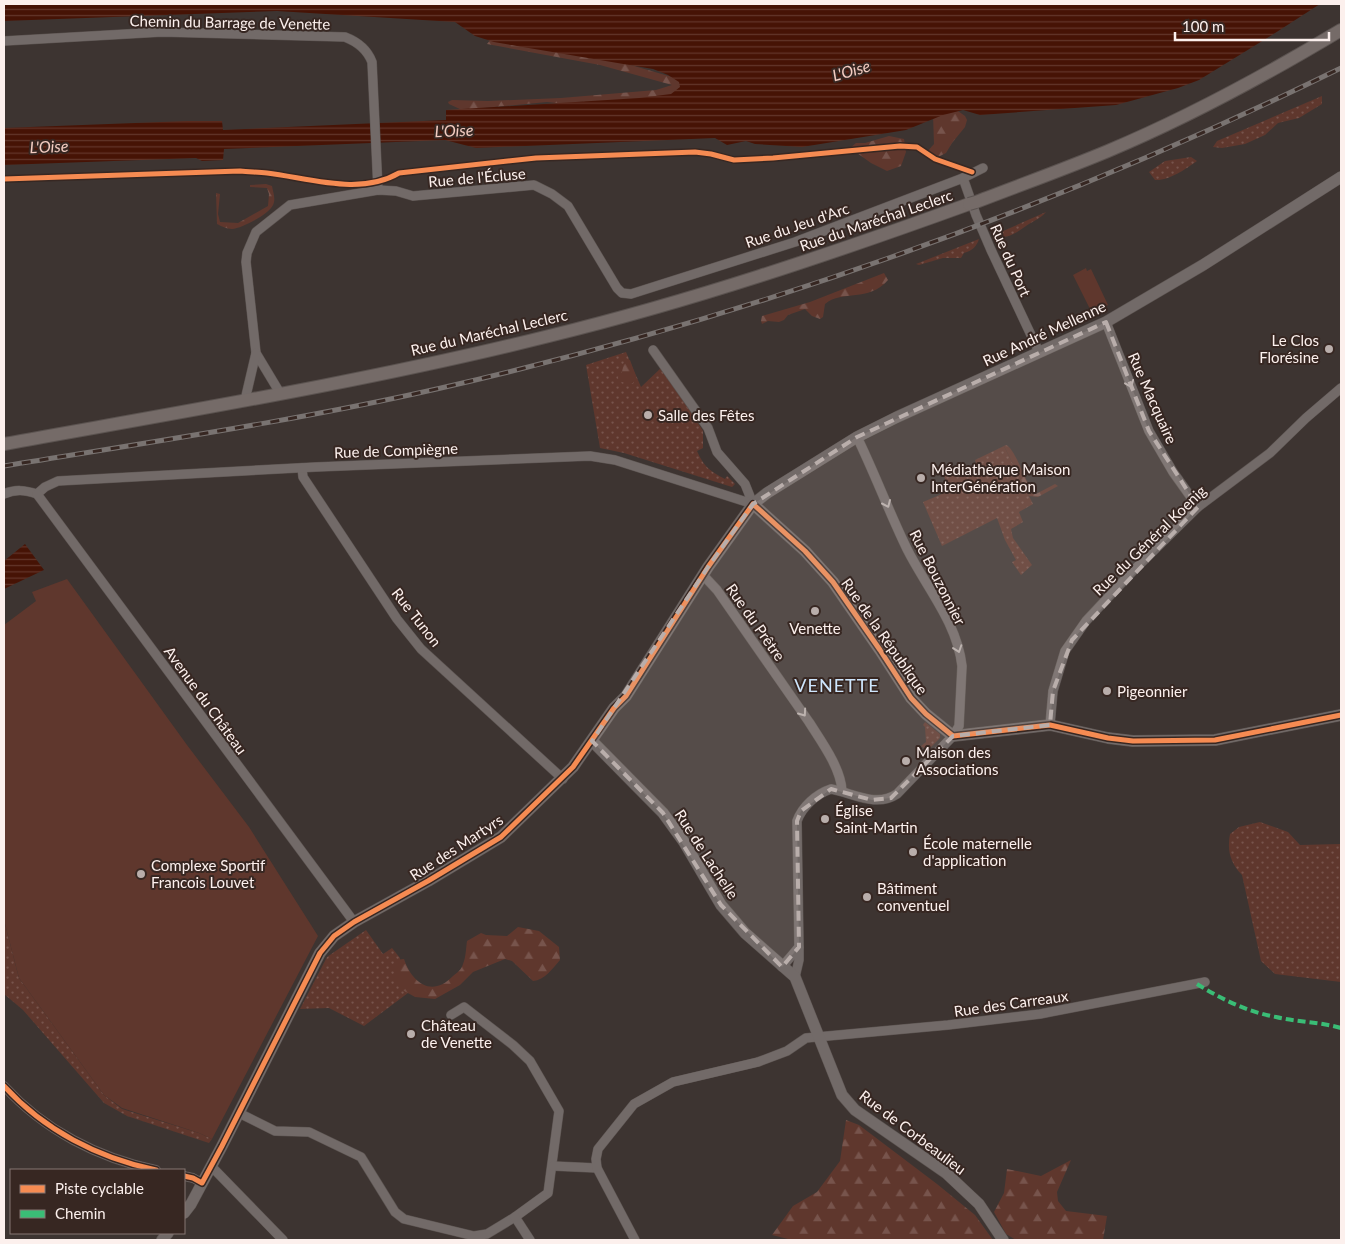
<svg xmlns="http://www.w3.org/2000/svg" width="1345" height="1244" font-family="Lato,sans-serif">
<defs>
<pattern id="green-dots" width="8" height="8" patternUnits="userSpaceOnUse" patternTransform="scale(1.25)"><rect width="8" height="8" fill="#5f372d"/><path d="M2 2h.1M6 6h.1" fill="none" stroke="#77544c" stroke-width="1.8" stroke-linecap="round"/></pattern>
<pattern id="forest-firs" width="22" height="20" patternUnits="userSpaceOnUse" patternTransform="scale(1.25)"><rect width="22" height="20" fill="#5f372d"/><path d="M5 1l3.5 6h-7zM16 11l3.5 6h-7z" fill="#77544c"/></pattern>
<pattern id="water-rules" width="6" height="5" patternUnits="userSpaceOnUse" patternTransform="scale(1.25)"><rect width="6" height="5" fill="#461305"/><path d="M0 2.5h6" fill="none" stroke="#62362a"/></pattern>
</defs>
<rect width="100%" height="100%" fill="#3d3431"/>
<g fill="url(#green-dots)">
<polygon points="1322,96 1322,104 1299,118 1278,123 1265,135 1245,144 1222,148 1213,147 1217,141"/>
<path d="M1191 157 1197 161C1186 169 1168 181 1155 180L1149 172 1165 161Z"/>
<path d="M1046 212C1040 219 1033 221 1026 226 1015 234 1006 240 992 236Z"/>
<path d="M979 239C977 246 972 251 964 253L961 258H943L919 265 916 264Z"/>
<path d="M626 352 641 387 661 368 659 362 703 431V448L697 451C704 467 710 471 725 479L727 476 735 484 732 487 624 453 600 448 586 365Z"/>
<polygon points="1004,446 1033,504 1019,512 1023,522 1011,529 1013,538 1032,565 1021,575 1012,562 1016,560 1005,540 997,518 942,546 923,502 949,491 944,476 976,464 975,460"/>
<polygon points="925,722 940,734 940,738 927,751 921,746 926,742 925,727 923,725"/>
<path d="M1260 822 1288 832 1300 845 1341 844V982L1275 974 1261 961 1242 875C1230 863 1227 850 1230 834L1239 827Z"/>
<polygon points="4,920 19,978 104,1095 122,1109 199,1133 212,1139 209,1143 127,1116 104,1103 23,1010 4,994"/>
<polygon points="366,930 383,954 392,948 400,958 400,964 416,987 364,1026 329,1008 300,1009 327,957"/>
</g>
<g fill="url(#forest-firs)">
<polygon points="492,38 610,59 672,77 679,80 683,85 671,97 565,104 547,102 462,110 449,104 448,102 452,100 488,101 561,98 656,90 672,85 600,65 487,44"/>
<polygon points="958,111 965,116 967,120 965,127 952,143 946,153 936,158 927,152 934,144 933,114"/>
<polygon points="889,136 904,139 906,152 901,166 887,171 871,163 850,148 856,143 865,143"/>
<path d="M266 184 272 186C273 192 276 199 273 205 268 215 242 228 232 229 227 229 221 226 217 224L216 193 220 194 218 214 220 222 238 223 268 206 269 194 267 188 250 187V185Z"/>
<path d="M884 273 888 280C868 303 843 289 825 304L823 317 820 319 812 316 805 309 788 315 784 320 779 322 768 321 762 324 761 321 762 316 810 302Z"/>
<polygon points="627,360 630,360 636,377 633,383 628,384 619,381 618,377 622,372 624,362"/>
<path d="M1006 445C1015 448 1026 483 1033 493L1036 494 1055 484 1058 486 1038 497 1029 496 1004 446Z"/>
<path d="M518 927 539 931 559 947 560 960C552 969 545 980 533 981L512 961 505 959 473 972 460 985 435 999 415 997 399 988 393 969 395 960 404 959C412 983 432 998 453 976 457 973 462 969 463 964 466 957 466 948 467 941L481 933 486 935 507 936Z"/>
<polygon points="846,1120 859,1125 937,1184 975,1215 993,1240 792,1240 772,1235 793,1206 817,1192 840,1161"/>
<polygon points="1071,1160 1057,1192 1058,1201 1066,1211 1107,1216 1103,1240 1016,1240 1006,1234 994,1212 1004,1193 1007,1169 1041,1176"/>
</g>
<g fill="#5f372d">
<polygon points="1086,268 1087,271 1091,269 1108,305 1092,313 1073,275"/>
<polygon points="67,579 187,745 249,827 318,936 212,1139 199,1133 122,1108 104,1095 19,978 4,920 4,625 36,601 32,592"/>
</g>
<g fill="url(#water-rules)">
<polygon points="4,4 1320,4 1272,35 1199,80 1178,88 1116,105 980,115 963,110 943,115 906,130 802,147 755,144 746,141 727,145 715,138 476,148 445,140 224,149 223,160 202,161 196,158 4,165 4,128 187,121 222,121 223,130 446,120 446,110 639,98 671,94 680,87 679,82 668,75 653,69 494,42 475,36 455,22 277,11 4,21"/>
<polygon points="25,544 44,570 4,589 4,561"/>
</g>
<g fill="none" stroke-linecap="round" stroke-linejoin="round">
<defs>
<g id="minor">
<path d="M4 41 162 32 345 37C358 42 367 49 372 62L378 190"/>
<polyline points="963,178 976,215 991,250 1039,352"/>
<polyline points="1106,322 1149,431 1173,472 1198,507"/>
<polyline points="653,350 708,428 717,452 745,484 753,504"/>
<polyline points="280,393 256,353 246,262 247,253 256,232 290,205 378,190 396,191 413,196 534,185 552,194 568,206 617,288 622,293 631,294 795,242 963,178 983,168"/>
<polyline points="245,400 256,353"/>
<polyline points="302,468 303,477 397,619 421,649 563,779"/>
<path d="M4 494C16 489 24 490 37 494"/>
<polyline points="37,494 45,487 58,481 316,467 590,456 615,460 753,504"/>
<polyline points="37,494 354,922"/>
<path d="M703 575 717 590 809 722C821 741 841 768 842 791"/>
<polyline points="1050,725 1053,691 1065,651 1086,621 1132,572 1198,507 1270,453 1306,418 1341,388"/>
<path d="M799 947 797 821C802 807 816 794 831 789 853 793 876 808 897 794L953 736 959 726 962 666C957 622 926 587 907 549 889 512 875 474 857 437"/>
<polyline points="782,967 799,947 799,960 795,977"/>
<path d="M4 1086C44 1130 98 1158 156 1170"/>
<polyline points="239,1113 275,1131 309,1132 361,1157 395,1212 404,1219 474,1236 487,1234 515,1217 548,1193 559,1111 530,1061 513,1045 464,1007 451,1015"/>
<polyline points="211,1166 283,1240"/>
<polyline points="553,1166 597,1168"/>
<polyline points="184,1176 193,1178 202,1183"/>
<polyline points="515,1217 530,1240"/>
<polyline points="635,1240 597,1168 596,1159 598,1149 634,1104 673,1082 758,1062 787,1051 806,1038 948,1025 1040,1014 1205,982"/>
</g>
<g id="tertiary">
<polyline points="753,504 805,551 833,582 880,650 911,698 926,714 953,736 1050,725 1108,738 1133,741 1215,740 1341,715"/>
<polyline points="592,741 663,813 684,842 721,905 745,933 795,977 842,1095 855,1110 946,1173 979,1204 1003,1240"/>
<polyline points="184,1213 191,1204 222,1146 320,953 334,936 354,922 428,881 501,837 573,767 614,708 626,696 708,567 753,504 767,493 857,437 897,417 1106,322 1203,265 1341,177"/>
<polyline points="162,1240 168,1233"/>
</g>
<g id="secondary">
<path d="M976 202C1020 185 1065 169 1108 151 1189 117 1266 75 1341 30"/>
<path d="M4 444C186 411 369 381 549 336 692 301 831 254 969 204"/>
</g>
</defs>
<use href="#minor" stroke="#5b5350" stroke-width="10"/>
<use href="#tertiary" stroke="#5b5350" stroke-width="12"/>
<use href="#secondary" stroke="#5b5350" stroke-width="14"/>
<use href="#minor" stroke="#726a68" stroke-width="9"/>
<use href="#tertiary" stroke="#726a68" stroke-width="11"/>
<use href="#secondary" stroke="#756b68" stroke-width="12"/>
<defs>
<path id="rail" d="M4 466C150 442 296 421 441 388 751 317 1055 208 1341 68"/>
</defs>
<use href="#rail" stroke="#797371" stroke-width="5"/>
<use href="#rail" stroke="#372722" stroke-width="3" stroke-dasharray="9" stroke-linecap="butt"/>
<defs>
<polyline id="secondary-bridge" points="969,204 976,202"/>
</defs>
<use href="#secondary-bridge" stroke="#5b5350" stroke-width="14" stroke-linecap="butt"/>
<use href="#secondary-bridge" stroke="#756b68" stroke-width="12"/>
<path stroke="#3abd76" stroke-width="4" stroke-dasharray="8 4" stroke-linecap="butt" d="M1197 984C1221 999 1248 1012 1276 1017 1298 1022 1320 1022 1341 1028"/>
<defs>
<g id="cycleway">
<path d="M4 179 240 171C249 172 258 172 267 173 309 178 360 196 399 173L536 158 695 152 711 154 734 160 773 158 900 146 917 147 935 159 972 172"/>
<path d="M4 1086C44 1130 98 1158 156 1170"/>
<polyline points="184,1176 193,1178 202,1183 222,1146 320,953 334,936 354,922 428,881 501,837 573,767 614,708 626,696 708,567 753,504 805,551 833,582 880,650 911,698 926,714 953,736 1050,725 1108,738 1133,741 1215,740 1341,715"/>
</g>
</defs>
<use href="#cycleway" stroke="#372722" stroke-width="8"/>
<use href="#cycleway" stroke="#f68b52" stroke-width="5"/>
</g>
<defs><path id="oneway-chevron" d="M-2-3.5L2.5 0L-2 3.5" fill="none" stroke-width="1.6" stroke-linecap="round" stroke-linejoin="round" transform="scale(1.25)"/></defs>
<g stroke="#beb4b1">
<use href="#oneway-chevron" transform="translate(1130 384) rotate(68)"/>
<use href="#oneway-chevron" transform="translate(887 504) rotate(66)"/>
<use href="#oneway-chevron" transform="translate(958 649) rotate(71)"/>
<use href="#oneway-chevron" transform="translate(803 713) rotate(55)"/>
</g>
<path fill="#b9aeab" fill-opacity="0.2" stroke="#b9aeab" stroke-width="4" stroke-dasharray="10 6" stroke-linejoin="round" d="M1106 322 1149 431 1198 507 1072 640 1053 691 1050 725 953 736 891 798 872 800 831 789 801 811 797 821 799 947 782 967 721 905 663 813 592 741 708 567 753 504 857 437Z"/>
<g fill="#b9aeab" stroke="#372722" stroke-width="2">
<circle cx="1329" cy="349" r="5"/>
<circle cx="648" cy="415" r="5"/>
<circle cx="921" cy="478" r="5"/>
<circle cx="815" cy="611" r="5"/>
<circle cx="1107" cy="691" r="5"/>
<circle cx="906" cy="761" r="5"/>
<circle cx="825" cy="819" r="5"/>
<circle cx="913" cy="852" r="5"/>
<circle cx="141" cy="874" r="5"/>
<circle cx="867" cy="897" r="5"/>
<circle cx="411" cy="1034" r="5"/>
</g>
<g text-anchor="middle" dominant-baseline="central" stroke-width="4" stroke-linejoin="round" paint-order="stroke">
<g font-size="15" fill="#fcf0ed" stroke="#372722">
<text transform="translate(230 22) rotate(1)">Chemin du Barrage de Venette</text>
<text transform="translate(477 177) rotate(-5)">Rue de l'Écluse</text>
<text transform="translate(876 220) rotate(-19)">Rue du Maréchal Leclerc</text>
<text transform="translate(797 225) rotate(-19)">Rue du Jeu d'Arc</text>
<text transform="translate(1011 260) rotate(66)">Rue du Port</text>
<text transform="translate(489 332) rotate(-13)">Rue du Maréchal Leclerc</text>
<text transform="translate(1044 333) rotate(-25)">Rue André Mellenne</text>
<text transform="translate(1153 398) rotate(66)">Rue Macquaire</text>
<text transform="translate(396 450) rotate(-2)">Rue de Compiègne</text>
<text transform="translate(1149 540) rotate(-44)">Rue du Général Koenig</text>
<text transform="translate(938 577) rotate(63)">Rue Bouzonnier</text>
<text transform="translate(417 617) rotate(52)">Rue Tunon</text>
<text transform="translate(756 622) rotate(55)">Rue du Prêtre</text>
<text transform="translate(885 636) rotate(55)">Rue de la République</text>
<text transform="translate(206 700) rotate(54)">Avenue du Château</text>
<text transform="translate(456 847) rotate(-33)">Rue des Martyrs</text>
<text transform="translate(707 854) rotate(57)">Rue de Lachelle</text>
<text transform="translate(1011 1003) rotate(-8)">Rue des Carreaux</text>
<text transform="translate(913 1132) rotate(37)">Rue de Corbeaulieu</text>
</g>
<g font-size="15" fill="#fcf0ed" stroke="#372722" text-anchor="start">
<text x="1319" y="340" text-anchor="end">Le Clos<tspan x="1319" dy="17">Florésine</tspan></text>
<text x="658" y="415">Salle des Fêtes</text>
<text x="931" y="469">Médiathèque Maison<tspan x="931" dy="17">InterGénération</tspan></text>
<text x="815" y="628" text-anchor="middle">Venette</text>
<text x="1117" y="691">Pigeonnier</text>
<text x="916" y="752">Maison des<tspan x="916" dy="17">Associations</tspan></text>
<text x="835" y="810">Église<tspan x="835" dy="17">Saint-Martin</tspan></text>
<text x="923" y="843">École maternelle<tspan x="923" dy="17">d'application</tspan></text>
<text x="151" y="865">Complexe Sportif<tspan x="151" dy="17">Francois Louvet</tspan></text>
<text x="877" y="888">Bâtiment<tspan x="877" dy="17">conventuel</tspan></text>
<text x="421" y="1025">Château<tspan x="421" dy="17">de Venette</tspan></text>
</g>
<g font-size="16" font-style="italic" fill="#f4cdc2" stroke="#372722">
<text transform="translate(851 70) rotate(-16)">L'Oise</text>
<text transform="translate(454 130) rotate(-2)">L'Oise</text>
<text transform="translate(49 146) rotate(-2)">L'Oise</text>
</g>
<g font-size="18" letter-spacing="1" fill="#cee6fd" stroke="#372722">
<text x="837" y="685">VENETTE</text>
</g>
</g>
<rect width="1345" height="1244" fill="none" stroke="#fcf0ed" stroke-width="10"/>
<rect x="10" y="1169" width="175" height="65" fill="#372722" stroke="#867773"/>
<rect x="20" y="1185" width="25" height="8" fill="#f68b52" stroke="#867773"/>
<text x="55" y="1194" font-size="15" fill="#fcf0ed">Piste cyclable</text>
<rect x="20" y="1210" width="25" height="8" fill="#3abd76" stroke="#867773"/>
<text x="55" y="1219" font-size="15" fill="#fcf0ed">Chemin</text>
<path d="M1175 32v8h154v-8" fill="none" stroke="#fcf0ed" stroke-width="2.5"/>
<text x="1182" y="32" font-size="15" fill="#fcf0ed" stroke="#372722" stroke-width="4" paint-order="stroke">100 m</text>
</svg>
